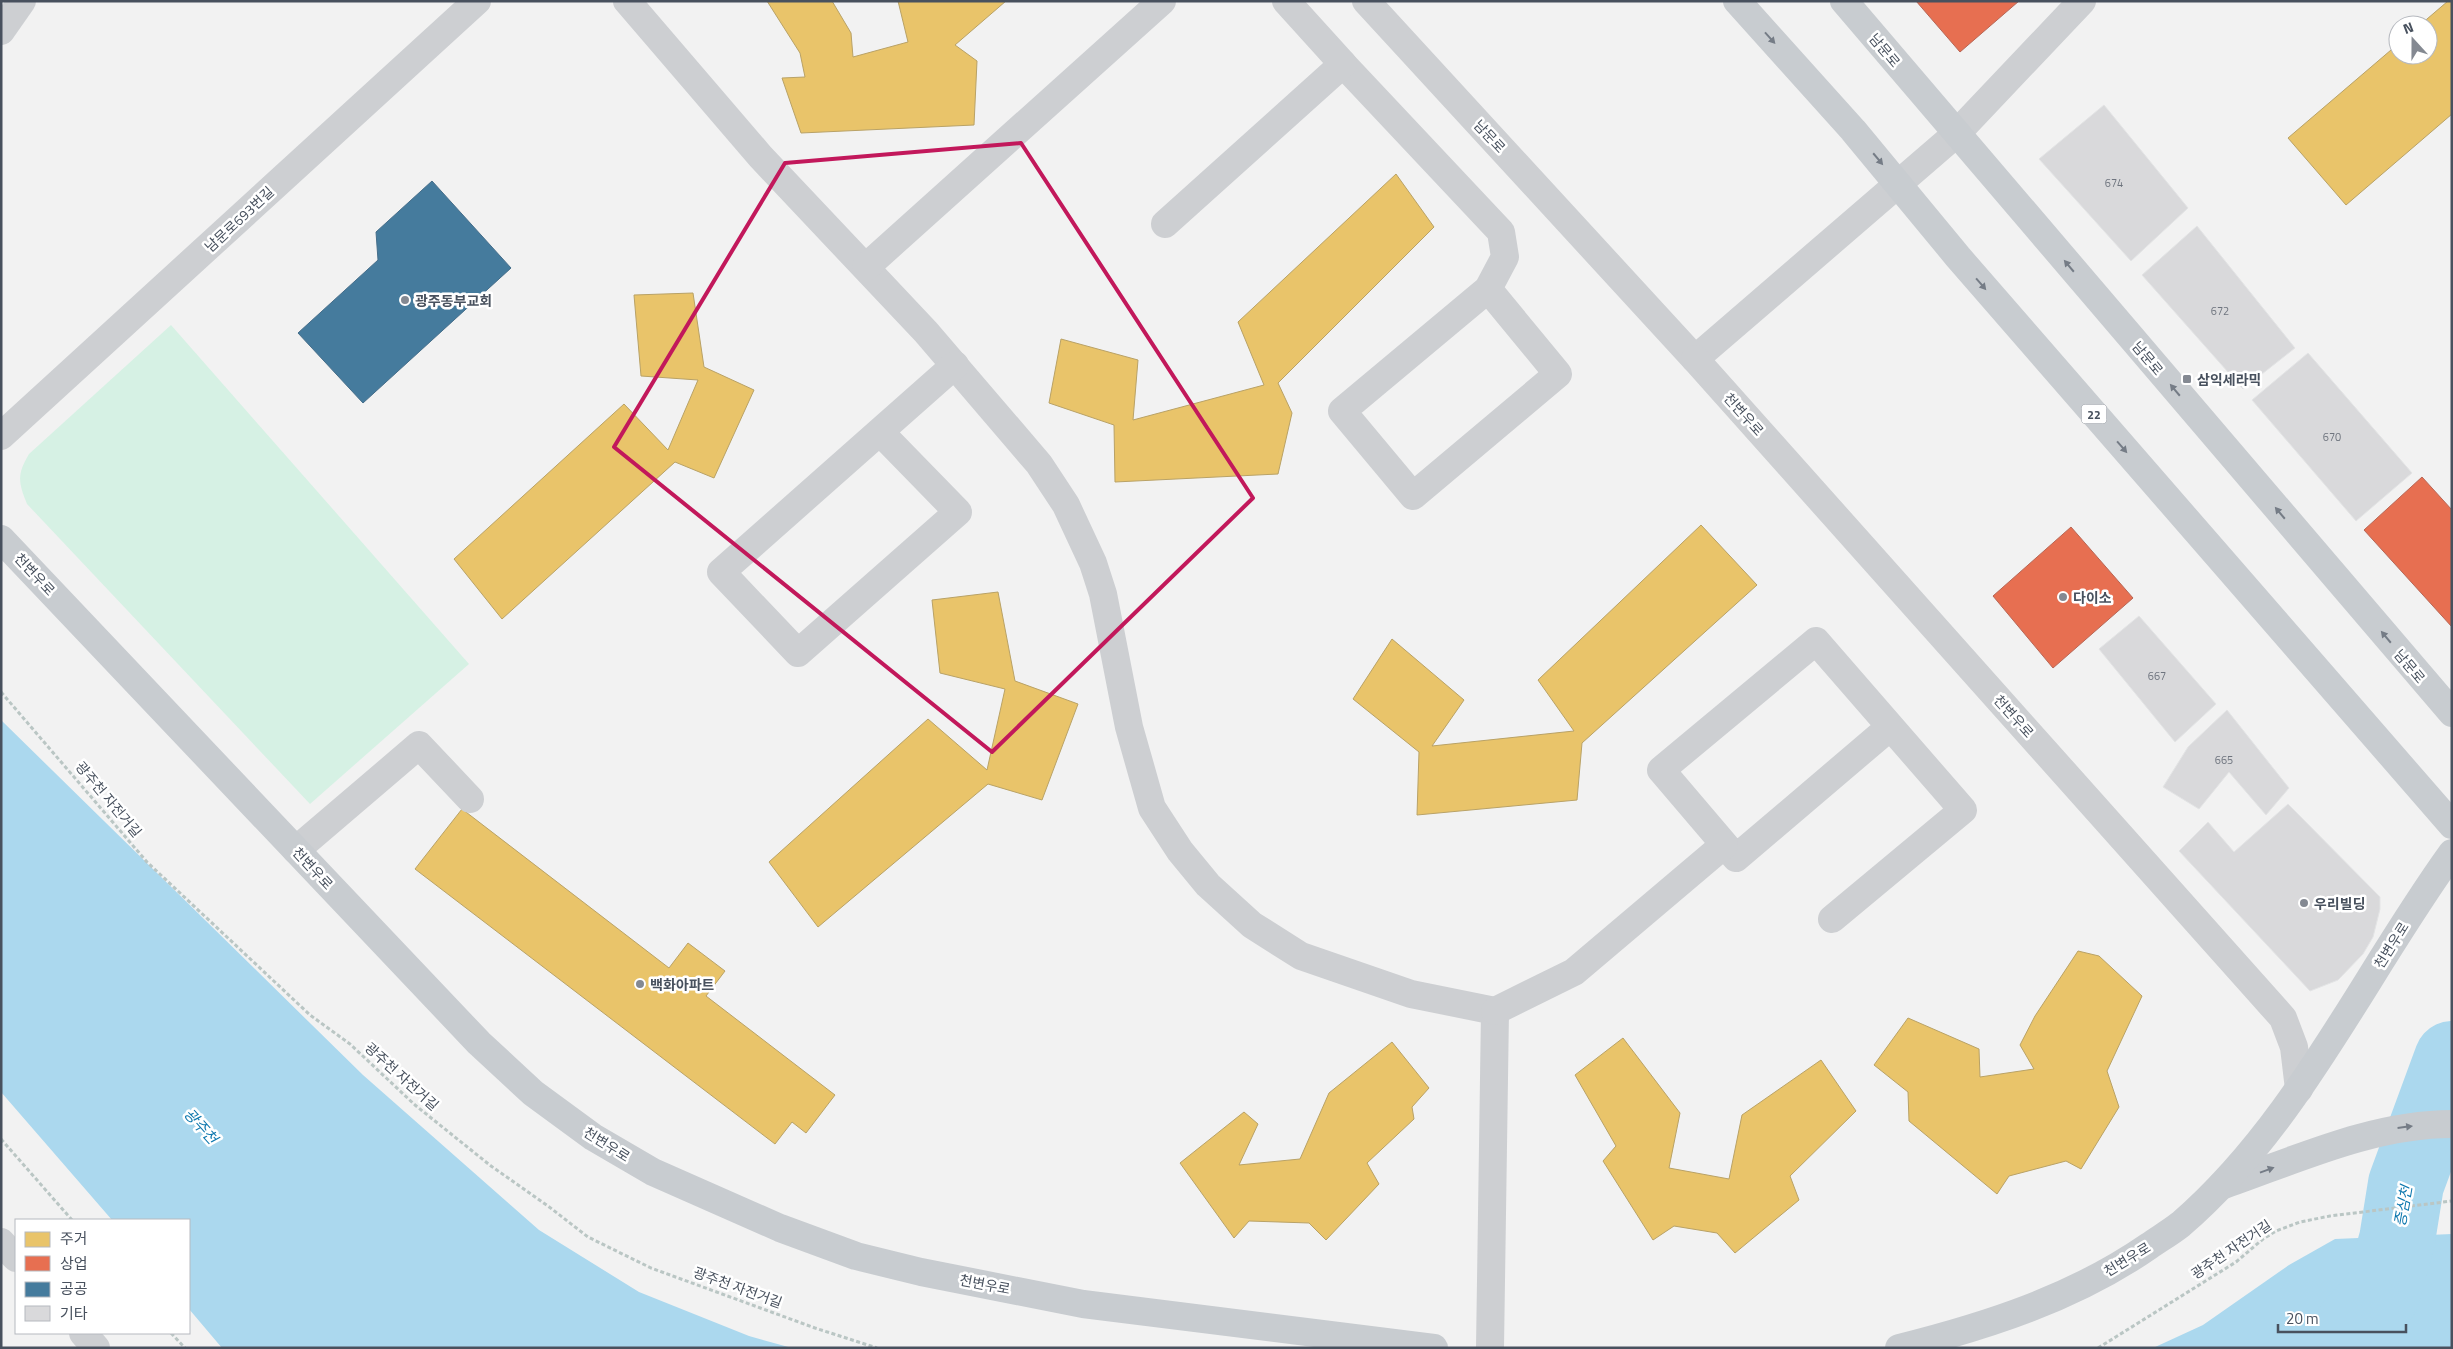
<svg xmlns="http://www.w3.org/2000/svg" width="2453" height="1349" font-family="'Titillium Web','Noto Sans KR',sans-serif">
<rect width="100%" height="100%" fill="#f2f2f2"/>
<path fill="#d6f1e4" d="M171 325 469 664 310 804 27 504C18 482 17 474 29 454Z"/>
<g fill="#abd8ee">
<polygon points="1,720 363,1075 539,1230 639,1292 749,1336 792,1348 222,1348 189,1309 189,1220 112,1220 1,1092"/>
<polygon points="2452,1234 2452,1348 2153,1348 2203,1325 2289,1265 2335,1239"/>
</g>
<g fill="#e9c46a" stroke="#b9a266">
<polygon points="767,1 832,1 851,33 853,57 908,42 898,1 1006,1 955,45 977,61 974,125 801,133 782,78 805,77 800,53"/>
<polygon points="2448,1 2452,1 2452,114 2346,205 2288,138 2398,44 2398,55 2428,55 2428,25 2420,25"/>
<polygon points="1396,174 1434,227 1278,383 1292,413 1278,474 1115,482 1114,425 1049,403 1061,339 1138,360 1133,420 1264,385 1238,322"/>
<polygon points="693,293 704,367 754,390 714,478 675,462 502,619 454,559 624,404 668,450 698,380 641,376 634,295"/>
<polygon points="1701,525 1757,585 1582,743 1577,800 1417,815 1419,752 1353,699 1392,639 1464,700 1432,746 1574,731 1538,680"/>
<polygon points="998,592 1015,681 1078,704 1042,800 988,784 818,927 769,862 928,719 987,770 1005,689 940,673 932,600"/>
<polygon points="462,809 669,968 688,943 725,971 706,996 835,1095 806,1133 792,1122 775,1144 415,869"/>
<polygon points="2078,951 2099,956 2142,996 2107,1071 2119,1107 2081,1169 2066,1161 2009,1176 1997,1194 1909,1121 1908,1092 1874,1065 1908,1018 1979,1049 1980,1077 2034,1069 2020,1045 2035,1016"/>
<polygon points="1623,1038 1680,1113 1669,1168 1729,1179 1742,1115 1821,1060 1856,1111 1790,1176 1799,1200 1735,1253 1717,1233 1674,1226 1653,1240 1603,1161 1616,1146 1575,1075"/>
<polygon points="1392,1042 1429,1088 1412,1107 1414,1119 1367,1163 1379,1184 1326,1240 1309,1223 1249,1221 1234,1238 1180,1163 1244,1112 1258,1124 1239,1165 1300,1159 1329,1093"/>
</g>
<g fill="#e76f51" stroke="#b76655">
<polygon points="1916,1 2019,1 1960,52"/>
<polygon points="2422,477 2452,510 2452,627 2364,530"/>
<polygon points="2071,527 2133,598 2053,668 1993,596"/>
</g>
<polygon fill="#457b9d" stroke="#466e8a" points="432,181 511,268 363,403 298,333 378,260 376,232"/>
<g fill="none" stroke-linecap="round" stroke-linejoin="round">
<polyline stroke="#abd8ee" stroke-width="76" points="2351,1328 2382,1294 2397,1240 2406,1184 2452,1059"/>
</g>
<g fill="#d9d9db" stroke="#e3e4e5">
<polygon points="2104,105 2188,208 2131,261 2039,159"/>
<polygon points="2197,226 2295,348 2243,389 2142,275"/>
<polygon points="2308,353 2412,473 2356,521 2252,400"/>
<polygon points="2139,616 2216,704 2175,742 2099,649"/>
<polygon points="2227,710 2289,788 2266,815 2229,772 2199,809 2163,787 2188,747"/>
<polygon points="2288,804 2380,897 2380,909 2373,937 2363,954 2338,980 2310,991 2179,851 2208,822 2234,852"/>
</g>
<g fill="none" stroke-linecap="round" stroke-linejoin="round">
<g stroke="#bac6c4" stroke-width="3" stroke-dasharray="4 2.5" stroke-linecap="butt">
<polyline points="1,692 147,862 310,1015 350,1044 415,1105 491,1166 548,1206 588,1237 651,1268 815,1328 877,1348"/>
<polyline points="1,1139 72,1220"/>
<polyline points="171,1333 185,1348"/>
<polyline points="2098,1348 2236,1262 2263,1239 2276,1231 2300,1222 2330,1216 2452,1201"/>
</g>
<g stroke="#cdcfd2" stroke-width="28">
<polyline points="627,1 760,156 926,332 1039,464 1066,505 1093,563 1103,594 1129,727 1152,808 1180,851 1208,885 1252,925 1301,956 1411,994 1495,1011 1490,1348"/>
<polyline points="1366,1 1695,359 1956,134 2082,1"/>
<polyline points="1,31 22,1"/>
<polyline points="1343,64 1501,232 1505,257 1488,289 1342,411 1413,496 1558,374 1488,289"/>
<polyline points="1165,224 1343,64 1286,1"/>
<polyline points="866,267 1162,1"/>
<polyline points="1695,359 2283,1018 2294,1047 2299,1089"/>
<polyline points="880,432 958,512 798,653 721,572 955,365"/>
<polyline points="1,436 477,1"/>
<polyline points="296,850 419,745 470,799"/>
<polyline points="1832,919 1963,810 1816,641 1661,770 1736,858 1890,727"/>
<polyline points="1495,1011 1574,972 1724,845"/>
<polyline points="1,1242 16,1258"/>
<polyline points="83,1333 96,1348"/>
</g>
<g stroke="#c8ccd0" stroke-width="28">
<polyline points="1737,1 1853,130 1958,257 2452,825"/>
<polyline points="1844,1 2452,713"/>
<polyline points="1,539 479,1043 533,1093 593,1137 653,1172 780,1228 856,1256 921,1272 1083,1304 1434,1348"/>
<path d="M2221 1186C2296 1160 2372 1124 2452 1124"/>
<path d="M1899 1348C1987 1326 2074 1298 2149 1246 2159 1239 2171 1232 2181 1224 2297 1124 2363 976 2452 853"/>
</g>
</g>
<defs><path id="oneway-solid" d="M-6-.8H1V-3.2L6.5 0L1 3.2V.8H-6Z" transform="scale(1.25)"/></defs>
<g fill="#757c86">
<use href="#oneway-solid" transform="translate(1770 38) rotate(48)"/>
<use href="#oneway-solid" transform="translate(1878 159) rotate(50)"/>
<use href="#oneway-solid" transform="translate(2069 266) rotate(-130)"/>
<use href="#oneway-solid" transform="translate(1981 284) rotate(49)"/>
<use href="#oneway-solid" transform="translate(2175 390) rotate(-130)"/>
<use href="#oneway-solid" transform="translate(2122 447) rotate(49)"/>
<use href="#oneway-solid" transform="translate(2280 513) rotate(-130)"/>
<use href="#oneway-solid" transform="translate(2386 637) rotate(-130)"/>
<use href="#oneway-solid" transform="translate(2405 1127) rotate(-7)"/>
<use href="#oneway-solid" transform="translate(2267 1170) rotate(-20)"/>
</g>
<path fill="none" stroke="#c2185b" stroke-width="4" stroke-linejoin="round" d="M1021 143 1253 498 992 752 614 447 785 163Z"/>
<g fill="#848992" stroke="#fff" stroke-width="2">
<circle cx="405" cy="300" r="5"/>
<rect x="2182" y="374" width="10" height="10" rx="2.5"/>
<circle cx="2063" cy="597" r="5"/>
<circle cx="2304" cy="903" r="5"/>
<circle cx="640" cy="984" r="5"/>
</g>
<g text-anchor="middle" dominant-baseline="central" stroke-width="5" stroke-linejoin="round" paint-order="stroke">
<g font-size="11" fill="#6e747e">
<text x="2114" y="183">674</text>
<text x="2220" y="311">672</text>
<text x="2332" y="437">670</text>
<text x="2157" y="676">667</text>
<text x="2224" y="760">665</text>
</g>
<rect fill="#fff" stroke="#7f858e" stroke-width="1" x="2081.5" y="404.5" width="25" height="19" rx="4"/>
<g font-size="12" font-weight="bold" fill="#48515e">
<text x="2094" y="414">22</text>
</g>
<g font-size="14" fill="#48515e" stroke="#fff">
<text transform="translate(1885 50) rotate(50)">남문로</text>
<text transform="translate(1490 136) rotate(47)">남문로</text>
<text transform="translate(239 219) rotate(-43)">남문로693번길</text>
<text transform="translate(2148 358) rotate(50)">남문로</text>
<text transform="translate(1744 414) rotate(48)">천변우로</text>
<text transform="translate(35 574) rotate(47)">천변우로</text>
<text transform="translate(2410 666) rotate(50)">남문로</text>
<text transform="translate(2014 716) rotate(48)">천변우로</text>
<text transform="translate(109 799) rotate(50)">광주천 자전거길</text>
<text transform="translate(313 868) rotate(47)">천변우로</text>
<text transform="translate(2391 945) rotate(-58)">천변우로</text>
<text transform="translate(402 1076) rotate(42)">광주천 자전거길</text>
<text transform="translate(607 1144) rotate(32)">천변우로</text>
<text transform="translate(2231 1249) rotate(-34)">광주천 자전거길</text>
<text transform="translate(2127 1259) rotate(-31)">천변우로</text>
<text transform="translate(985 1284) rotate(11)">천변우로</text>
<text transform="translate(738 1287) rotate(20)">광주천 자전거길</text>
</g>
<g font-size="14" font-weight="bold" fill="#48515e" stroke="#fff" text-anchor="start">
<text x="415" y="300">광주동부교회</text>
<text x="2197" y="379">삼익세라믹</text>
<text x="2073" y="597">다이소</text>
<text x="2314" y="903">우리빌딩</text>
<text x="650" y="984">백화아파트</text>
</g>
<g font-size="15" font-style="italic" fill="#0c77ae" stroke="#fff">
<text transform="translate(201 1126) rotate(48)">광주천</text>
<text transform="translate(2403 1206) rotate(-80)">증심천</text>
</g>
</g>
<rect width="2453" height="1349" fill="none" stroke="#48515e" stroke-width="5"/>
<rect x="15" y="1219" width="175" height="115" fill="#ffffff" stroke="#b6b9bf"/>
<rect x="25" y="1232" width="25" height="15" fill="#e9c46a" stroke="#b6b9bf"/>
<text x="60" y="1244" font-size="15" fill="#48515e">주거</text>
<rect x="25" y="1256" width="25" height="15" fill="#e76f51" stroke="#b6b9bf"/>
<text x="60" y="1269" font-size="15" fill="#48515e">상업</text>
<rect x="25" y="1282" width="25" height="15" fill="#457b9d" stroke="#b6b9bf"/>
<text x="60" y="1294" font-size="15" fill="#48515e">공공</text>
<rect x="25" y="1306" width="25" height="15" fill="#d9d9db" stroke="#b6b9bf"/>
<text x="60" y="1319" font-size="15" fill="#48515e">기타</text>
<g transform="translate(2413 40) rotate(339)"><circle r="24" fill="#ffffff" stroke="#b6b9bf"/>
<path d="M0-4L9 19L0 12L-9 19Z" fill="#848992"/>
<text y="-8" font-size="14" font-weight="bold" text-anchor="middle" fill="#48515e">N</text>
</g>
<path d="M2278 1324v8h128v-8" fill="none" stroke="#48515e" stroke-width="2.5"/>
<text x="2286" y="1324" font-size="15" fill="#48515e" stroke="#ffffff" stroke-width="4" paint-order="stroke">20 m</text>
</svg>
